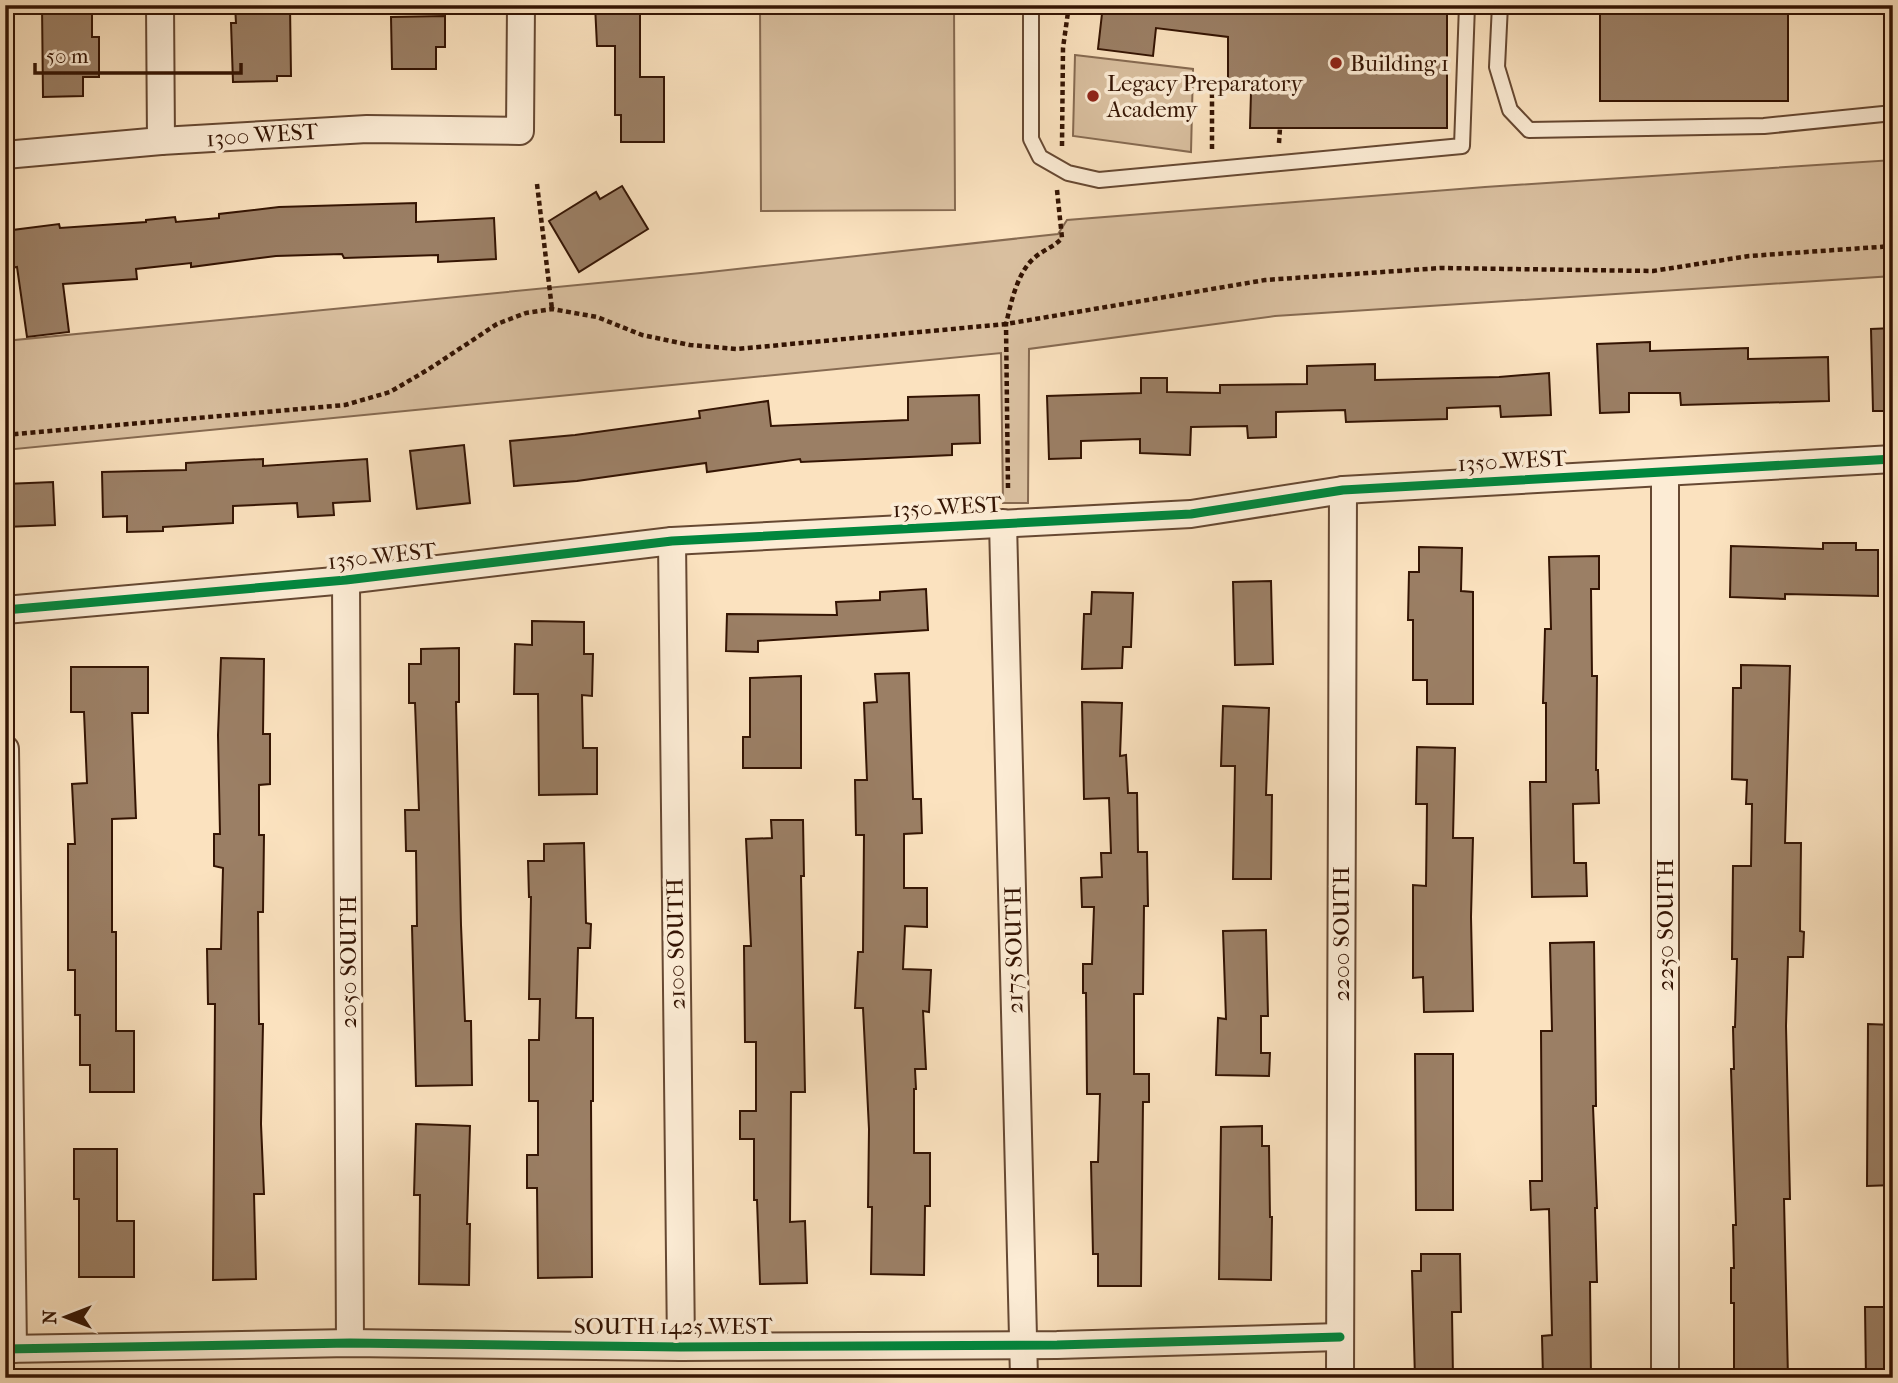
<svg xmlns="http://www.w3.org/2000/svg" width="1898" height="1383" font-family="'IM FELL French Canon',serif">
<rect width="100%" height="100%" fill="#fbe2bf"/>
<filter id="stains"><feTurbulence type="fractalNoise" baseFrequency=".00286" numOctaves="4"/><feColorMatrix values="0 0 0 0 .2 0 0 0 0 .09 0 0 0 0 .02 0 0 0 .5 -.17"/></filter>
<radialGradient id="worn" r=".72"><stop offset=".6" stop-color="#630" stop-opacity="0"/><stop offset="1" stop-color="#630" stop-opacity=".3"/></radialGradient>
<g fill="#d9bf9f" stroke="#866a51" stroke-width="2">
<polygon points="760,5 954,5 955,210 761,211"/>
<polygon points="1075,55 1193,69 1191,152 1073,136"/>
<polygon points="1893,160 1893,276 1275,316 1029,349 1028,503 1003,503 1001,353 5,450 5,341 701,273 1058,234 1067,220 1485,187"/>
</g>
<g fill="#9b7f65" stroke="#341403" stroke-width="2">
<polygon points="42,5 92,5 92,37 99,37 99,77 83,77 83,96 43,97"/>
<polygon points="235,5 290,5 291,76 277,76 277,81 233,82 231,23 236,23"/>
<polygon points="595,5 640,5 640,77 664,77 664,142 621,142 621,115 615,115 615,46 597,46"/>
<polygon points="1103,5 1447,5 1447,128 1250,128 1251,92 1228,92 1228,37 1156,28 1153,56 1098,49"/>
<rect x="1600" y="5" width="188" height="96"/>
<polygon points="445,16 445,47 436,47 436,69 392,69 391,17"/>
<polygon points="622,186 648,229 579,272 549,221 596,192 600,199"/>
<polygon points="416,203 416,222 494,218 496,259 438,262 438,255 344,258 342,254 276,256 191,267 191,263 136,269 137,279 63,284 69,332 27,337 17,267 5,269 5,231 59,224 60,228 146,222 146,220 175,217 176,222 219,218 219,214 279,207"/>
<polygon points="1893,328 1893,411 1873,411 1871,329"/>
<polygon points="1650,342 1650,351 1748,348 1748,359 1828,357 1829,401 1681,405 1680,393 1629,393 1629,412 1600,413 1597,344"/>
<polygon points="1375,364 1375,380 1499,377 1549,373 1551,415 1501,417 1500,406 1447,408 1447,419 1346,422 1345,410 1276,412 1276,437 1248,438 1247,426 1191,427 1190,455 1140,453 1140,439 1081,441 1081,458 1049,459 1047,396 1141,393 1141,378 1167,378 1167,392 1220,393 1220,385 1307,384 1307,366"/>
<polygon points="979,395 980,443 952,444 952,455 801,462 800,459 707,472 706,463 577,481 514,486 510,441 575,435 700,418 699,411 768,401 771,426 908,420 908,397"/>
<polygon points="464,445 470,503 417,509 410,451"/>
<polygon points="263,459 263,466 367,459 370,501 333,503 334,515 298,517 297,503 233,506 233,523 163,527 163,531 127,532 127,516 103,517 102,472 186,470 186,463"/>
<polygon points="53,482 55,525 5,527 5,484"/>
<polygon points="1823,543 1856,543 1856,550 1878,550 1878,596 1785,594 1785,599 1730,597 1731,546 1823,549"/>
<polygon points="1419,547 1462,548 1461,591 1473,592 1473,704 1427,704 1427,680 1413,680 1413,620 1408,620 1409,572 1419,572"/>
<polygon points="1599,556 1599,589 1591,589 1592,676 1597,676 1596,770 1598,770 1599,803 1573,804 1574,863 1586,863 1587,896 1532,897 1530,782 1546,782 1546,703 1543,703 1545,629 1551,629 1549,557"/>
<polygon points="1271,581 1273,664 1235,665 1233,582"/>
<polygon points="926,589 928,630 758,641 758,652 726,651 727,614 837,615 836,602 880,600 880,592"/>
<polygon points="1092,592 1133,593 1131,647 1123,647 1122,668 1082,669 1084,614 1091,614"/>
<polygon points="532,621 584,622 584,654 593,654 592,696 582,695 583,748 597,748 597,794 539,795 538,694 514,694 515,644 532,645"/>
<polygon points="459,648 459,702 456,702 461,925 465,1021 471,1021 472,1085 416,1086 412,926 417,926 416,851 406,851 405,810 419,810 415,703 409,703 409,664 421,664 421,649"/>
<polygon points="221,658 264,659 263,734 270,734 270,784 259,785 259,835 264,835 263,912 258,912 259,1024 263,1024 261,1124 264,1194 254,1194 256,1279 213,1280 215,1004 208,1004 207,949 221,949 223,868 214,866 214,834 220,834 218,735"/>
<polygon points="1741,665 1790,666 1785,843 1801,843 1800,931 1804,932 1803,957 1788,957 1786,1026 1790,1199 1784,1199 1788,1378 1734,1378 1734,1303 1731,1303 1731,1268 1734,1268 1733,1225 1736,1225 1731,1069 1734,1069 1733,1027 1735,1027 1737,959 1732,959 1733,866 1751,866 1752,804 1746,804 1747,780 1732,779 1733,688 1741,688"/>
<polygon points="71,667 148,667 148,713 132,713 136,818 112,819 112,932 116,932 116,1031 134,1031 134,1092 90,1092 90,1065 80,1065 80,1015 75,1015 75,970 68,970 68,844 75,844 72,784 87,783 84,712 71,712"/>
<polygon points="909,673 913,799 921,799 922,833 904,834 904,888 927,888 927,927 905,926 903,969 931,970 929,1012 923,1011 926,1069 915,1069 916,1089 914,1089 914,1153 930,1153 930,1206 925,1206 924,1275 871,1274 872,1207 868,1207 869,1129 863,1008 855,1008 858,952 863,952 864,835 856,835 855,780 867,780 864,703 877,702 875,674"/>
<polygon points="801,676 801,768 743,768 743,737 750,737 750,678"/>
<polygon points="1082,702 1122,703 1120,756 1126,755 1128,793 1137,793 1138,852 1147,852 1148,906 1144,906 1143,994 1134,994 1134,1074 1149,1074 1149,1102 1143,1102 1141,1286 1098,1286 1098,1254 1093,1254 1091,1162 1098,1162 1100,1094 1087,1094 1086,993 1083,993 1083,964 1092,964 1094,907 1082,907 1081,878 1102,877 1101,853 1111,853 1109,798 1084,799"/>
<polygon points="1223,706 1269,708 1266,795 1272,795 1271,879 1233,879 1235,766 1221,766"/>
<polygon points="1417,747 1455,748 1453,838 1473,838 1471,917 1473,1011 1424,1012 1423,977 1413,978 1413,885 1426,886 1427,804 1416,804"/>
<polygon points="771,820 803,820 804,876 801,876 805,1092 791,1092 790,1222 805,1221 807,1283 760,1284 757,1200 754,1200 754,1139 740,1139 740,1111 756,1111 756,1042 745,1042 744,946 751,946 746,839 772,838"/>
<polygon points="584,843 586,923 591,924 590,948 578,948 576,1018 593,1018 593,1101 591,1101 592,1277 538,1278 537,1188 527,1188 527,1155 538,1155 538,1101 529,1101 529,1040 539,1040 540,999 529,999 531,897 529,897 528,861 544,861 544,844"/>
<polygon points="1266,930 1268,1016 1261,1016 1261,1053 1270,1053 1269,1076 1216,1075 1218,1018 1226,1019 1223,931"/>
<polygon points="1594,942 1596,1106 1593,1106 1597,1208 1595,1208 1597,1282 1590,1282 1591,1378 1543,1378 1542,1336 1552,1335 1549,1209 1531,1210 1530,1181 1542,1181 1541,1031 1552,1031 1550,943"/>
<polygon points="1868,1024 1893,1025 1893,1185 1867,1186"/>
<polygon points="1415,1054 1453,1054 1453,1210 1416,1210"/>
<polygon points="416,1124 470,1126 467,1224 470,1224 469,1285 419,1284 420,1195 414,1195"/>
<polygon points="1262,1126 1262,1146 1269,1146 1270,1217 1272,1217 1271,1280 1219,1279 1221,1127"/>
<polygon points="74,1149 117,1149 117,1221 134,1221 134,1277 79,1277 79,1199 74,1199"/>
<polygon points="1421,1254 1460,1254 1461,1312 1452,1312 1453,1378 1415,1378 1412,1271 1421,1271"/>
<polygon points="1865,1307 1893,1307 1893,1378 1866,1378"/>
</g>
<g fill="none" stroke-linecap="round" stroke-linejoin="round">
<defs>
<g id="lane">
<polyline points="1031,5 1031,139 1040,157 1068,173 1099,180 1462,146 1467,5"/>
<polyline points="1500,5 1497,67 1510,110 1529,130 1764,126 1893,113"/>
</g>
<g id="street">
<polyline points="160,5 161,141"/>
<polyline points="5,155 161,141 367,129 520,131 521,5"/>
<polyline points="1665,472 1665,1378"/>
<polyline points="1003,523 1024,1378"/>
<polyline points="672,541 681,1347"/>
<polyline points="346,580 350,1343"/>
<polyline points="5,610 346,580 672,541 1191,514 1343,490 1893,459"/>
<polyline points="5,749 13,1349"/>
<polyline points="5,1349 350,1343 681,1347 1057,1345 1340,1337"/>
<polyline points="1340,1378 1343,490"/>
</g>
</defs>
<use href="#lane" stroke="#664832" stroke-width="18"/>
<use href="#street" stroke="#664832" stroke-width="30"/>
<g stroke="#341403" stroke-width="4.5" stroke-dasharray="5 3.5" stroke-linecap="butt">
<polyline points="1279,143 1280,128"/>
<polyline points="1062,146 1063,48 1069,5"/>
<polyline points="1212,149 1212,84 1228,84"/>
<polyline points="537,184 552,309"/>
<polyline points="5,435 345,405 390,392 429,369 497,324 526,313 552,309 597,317 642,335 690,345 737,349 1006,324 1265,280 1441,268 1653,271 1749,256 1893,246"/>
<path d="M1008 488 1006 324C1011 303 1017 273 1034 258 1043 250 1054 247 1062 238L1057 190"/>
</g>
<use href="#lane" stroke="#fcecd5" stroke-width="14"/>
<use href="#street" stroke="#fcecd5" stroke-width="26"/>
<defs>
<g id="cycleway">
<polyline points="5,610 346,580 672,541 1191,514 1343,490 1893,459"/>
<polyline points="5,1349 350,1343 681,1347 1057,1345 1340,1337"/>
</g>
</defs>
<use href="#cycleway" stroke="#fcecd5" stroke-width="13"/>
<use href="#cycleway" stroke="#00873e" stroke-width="9"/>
</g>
<g fill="#8f2418" stroke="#fcecd5" stroke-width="2.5">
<circle cx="1336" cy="63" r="7"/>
<circle cx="1093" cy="96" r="7"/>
</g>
<g text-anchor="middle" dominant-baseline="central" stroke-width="7" stroke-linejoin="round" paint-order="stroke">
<g font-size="23" fill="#341403" stroke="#fcecd5" text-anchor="start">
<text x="1350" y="63">Building 1</text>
<text x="1107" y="83">Legacy Preparatory<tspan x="1107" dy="26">Academy</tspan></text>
</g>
<g font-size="23" fill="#341403" stroke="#fcecd5">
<text transform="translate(262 135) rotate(-4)">1300 WEST</text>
<text transform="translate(1512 461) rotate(-3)">1350 WEST</text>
<text transform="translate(947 507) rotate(-3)">1350 WEST</text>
<text transform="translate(382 556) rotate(-6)">1350 WEST</text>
<text transform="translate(1665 925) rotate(-90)">2250 SOUTH</text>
<text transform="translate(1341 934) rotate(-90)">2200 SOUTH</text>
<text transform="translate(676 944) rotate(-91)">2100 SOUTH</text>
<text transform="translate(1014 950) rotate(-91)">2175 SOUTH</text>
<text transform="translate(348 962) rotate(-90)">2050 SOUTH</text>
<text x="673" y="1326">SOUTH 1425 WEST</text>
</g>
</g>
<rect width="1898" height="1383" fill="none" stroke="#fbe2bf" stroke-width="28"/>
<rect x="7" y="7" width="1884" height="1369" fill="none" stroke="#341403" stroke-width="3.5"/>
<rect x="14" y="14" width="1870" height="1355" fill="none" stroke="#341403" stroke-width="2"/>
<g transform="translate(66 1317) rotate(270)" stroke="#fcecd5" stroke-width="5" paint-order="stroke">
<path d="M0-5L12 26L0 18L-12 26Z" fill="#341403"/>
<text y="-10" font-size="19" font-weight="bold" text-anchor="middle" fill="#341403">N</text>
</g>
<path d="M35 63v10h206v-10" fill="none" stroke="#341403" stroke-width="3.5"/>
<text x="46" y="63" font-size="21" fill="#341403" stroke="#fcecd5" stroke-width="5" paint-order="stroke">50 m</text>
<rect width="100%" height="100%" filter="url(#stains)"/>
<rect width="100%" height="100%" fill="url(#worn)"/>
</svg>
